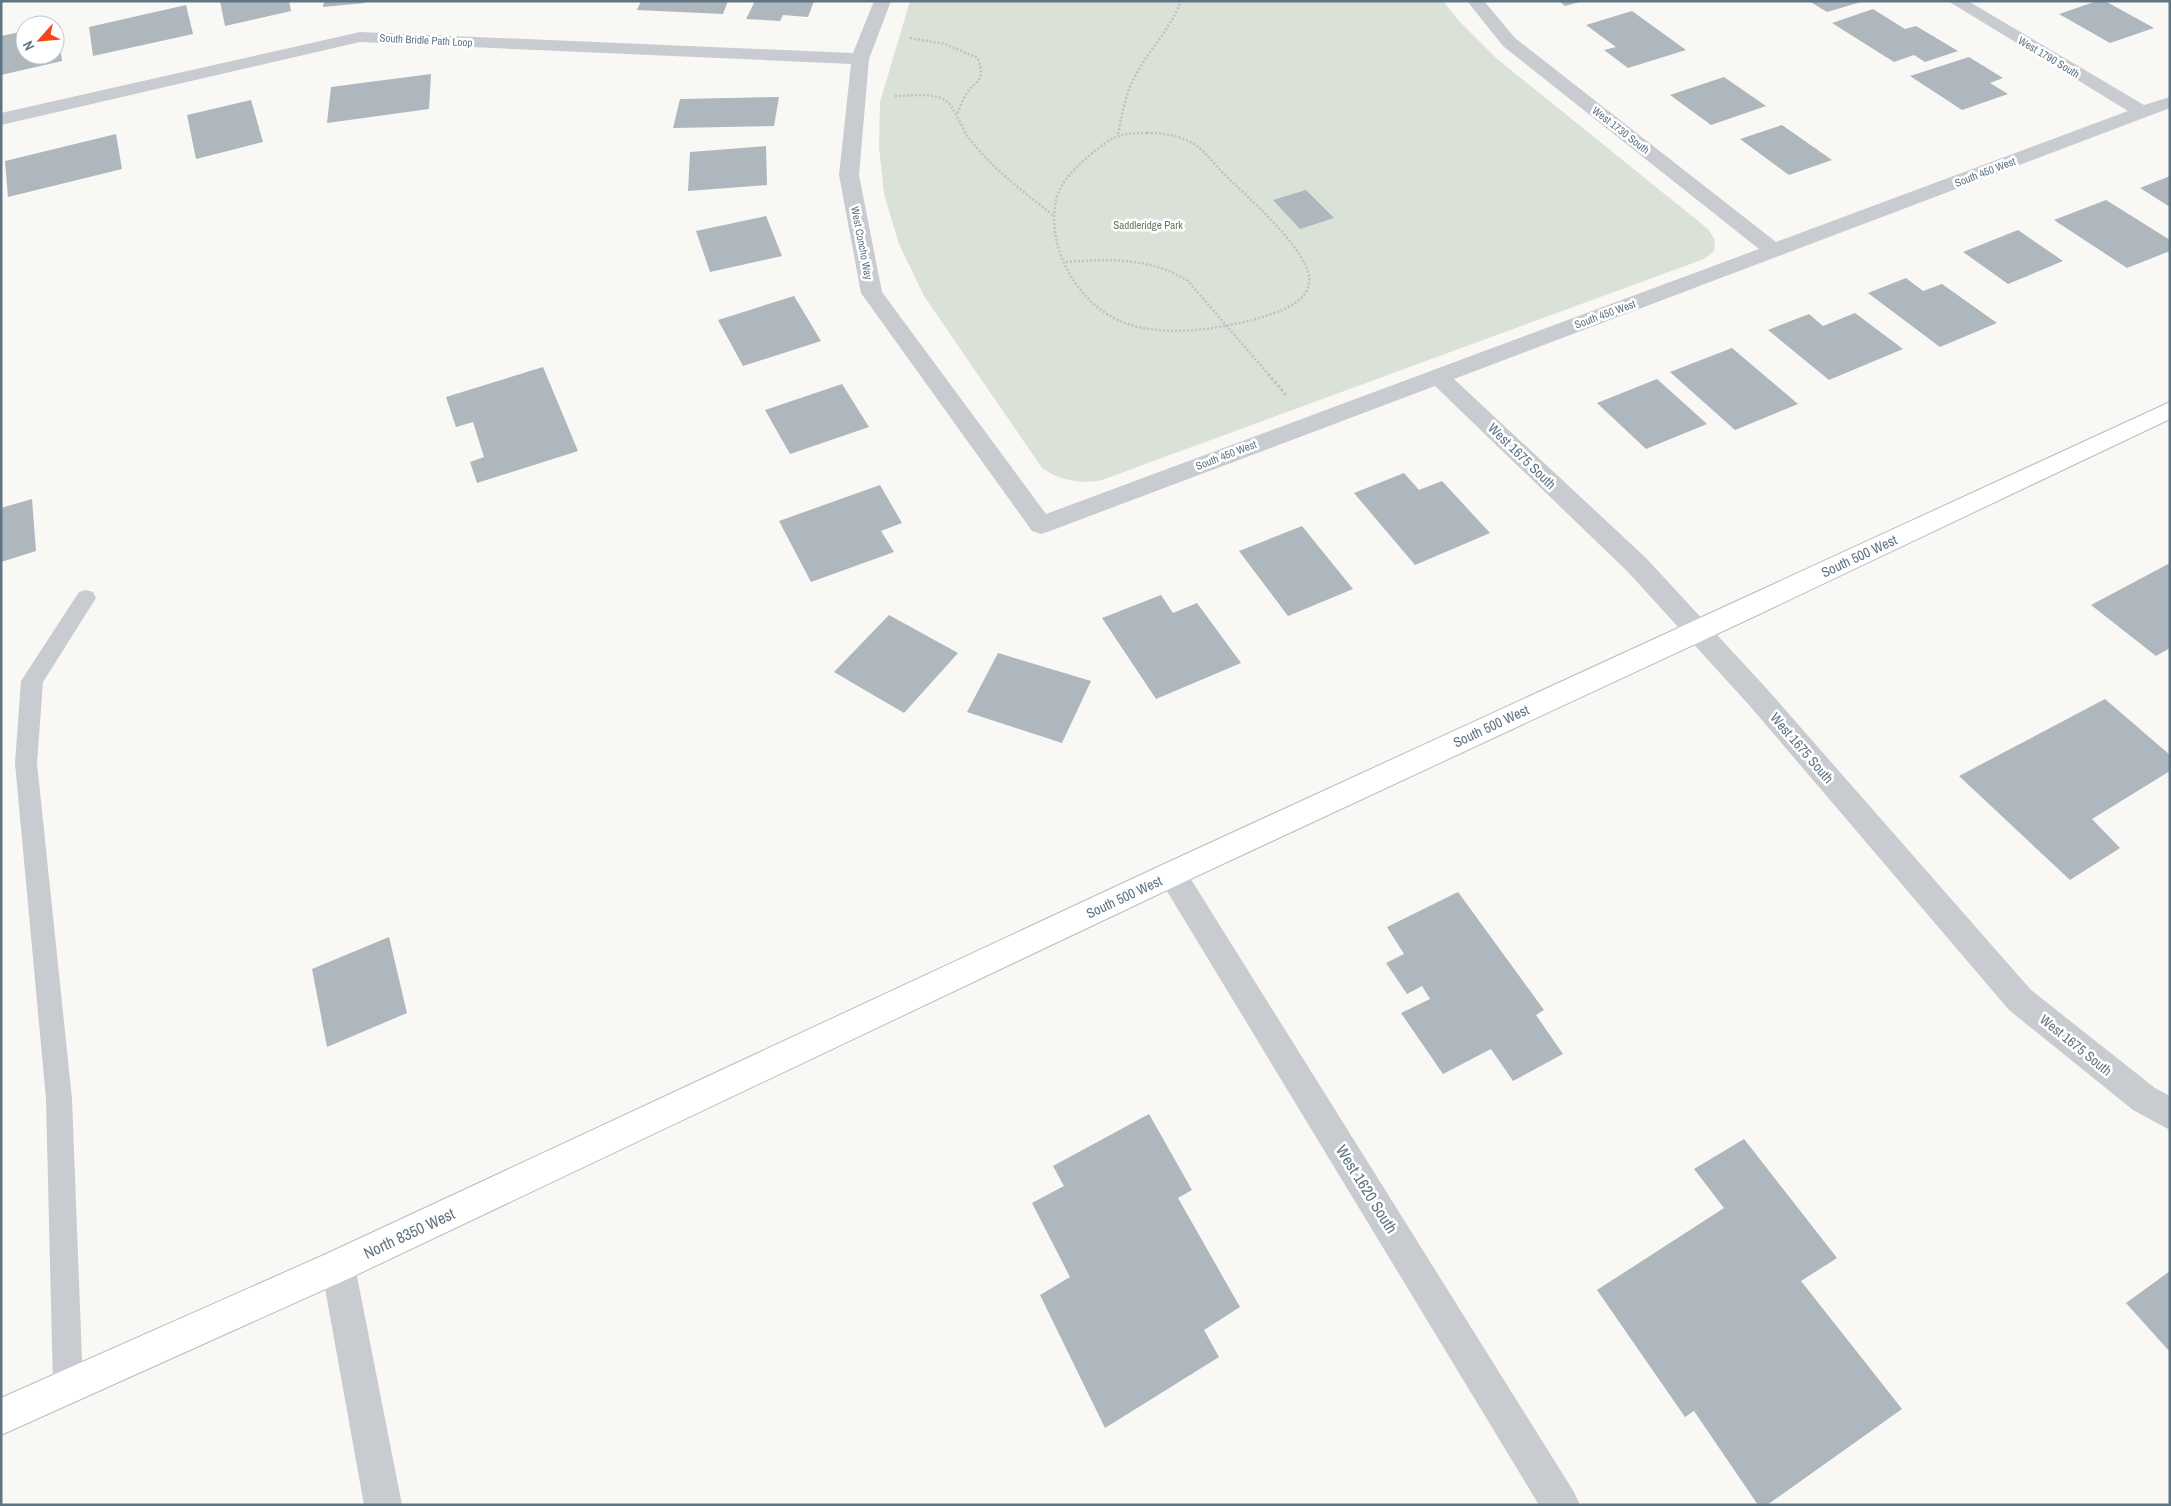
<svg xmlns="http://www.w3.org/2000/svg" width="2171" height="1506" font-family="'Archivo Narrow',sans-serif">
<rect width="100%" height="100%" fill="#f9f8f5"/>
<path fill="#dae1d6" d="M910 1H1443L1459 21 1496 58 1708 229 1715 240 1714 251 1704 259 1102 480C1079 484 1061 481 1042 468L924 296 899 244 884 194 879 147 880 102Z"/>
<g fill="#aeb7be">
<polygon points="220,1 289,1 291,11 225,26"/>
<polygon points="324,1 365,1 365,3 323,7"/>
<polygon points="641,1 728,1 723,14 637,10"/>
<polygon points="755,1 814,1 808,17 783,15 780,21 746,19"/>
<polygon points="1559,1 1580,1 1580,2 1565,6"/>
<polygon points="1809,1 1860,1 1861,2 1827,12"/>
<polygon points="2097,1 2105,1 2154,28 2110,43 2059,14"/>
<polygon points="186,5 193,34 93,56 89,27"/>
<polygon points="1873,9 1905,29 1916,26 1958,51 1925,62 1914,55 1894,62 1832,23"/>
<polygon points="1632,11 1686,50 1628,68 1604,50 1616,47 1586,25"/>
<polygon points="57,24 62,61 1,75 1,36 25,31 25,55 55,55 55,25"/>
<polygon points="1969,57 2003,78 1990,83 2008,94 1962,110 1910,76"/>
<polygon points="431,74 429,109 327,123 331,87"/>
<polygon points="1724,77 1766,106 1711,125 1670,95"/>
<polygon points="779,97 774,126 673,128 680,99"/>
<polygon points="251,100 263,142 196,159 187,115"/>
<polygon points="1782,125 1832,160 1789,175 1740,139"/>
<polygon points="116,134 122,169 8,197 5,161"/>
<polygon points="766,146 767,185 688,191 690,152"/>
<polygon points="2170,176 2170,207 2140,188"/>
<polygon points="1306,190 1334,218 1300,229 1273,200"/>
<polygon points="2106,200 2170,240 2170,251 2127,268 2054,220"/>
<polygon points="766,216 782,256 710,272 696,231"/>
<polygon points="2018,230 2063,261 2008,284 1963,252"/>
<polygon points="1906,278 1923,291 1942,284 1997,323 1940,347 1868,293"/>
<polygon points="794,296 821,341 743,366 718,320"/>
<polygon points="1855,313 1903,349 1829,380 1768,330 1809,314 1823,326"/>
<polygon points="1732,348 1798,404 1735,430 1670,372"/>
<polygon points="543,367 578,451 477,483 470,462 484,457 473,422 456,427 446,397"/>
<polygon points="1657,379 1707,424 1646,449 1597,403"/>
<polygon points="842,384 869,427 790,454 765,410"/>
<polygon points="1404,473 1419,490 1442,481 1490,533 1415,565 1354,493"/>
<polygon points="880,485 902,523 881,531 894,552 811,582 779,521"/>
<polygon points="32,499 36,551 1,562 1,508"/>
<polygon points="1302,526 1353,589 1288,616 1239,551"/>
<polygon points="2170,563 2170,648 2156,656 2091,605"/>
<polygon points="1161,595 1173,613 1197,603 1241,663 1156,699 1102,618"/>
<polygon points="889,615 958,653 904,713 834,672"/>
<polygon points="998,653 1091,681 1062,743 967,712"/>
<polygon points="2105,699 2170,755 2170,771 2092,819 2120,848 2070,880 1959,776"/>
<polygon points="1458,892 1544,1010 1536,1015 1563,1054 1513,1081 1491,1049 1443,1074 1401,1013 1430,999 1422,986 1407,994 1386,963 1404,954 1387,927"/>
<polygon points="389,937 407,1013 327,1047 312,969"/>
<polygon points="1149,1114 1192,1190 1178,1198 1240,1307 1204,1330 1219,1357 1105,1428 1040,1295 1070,1277 1032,1203 1064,1186 1053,1166"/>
<polygon points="1744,1139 1837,1258 1801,1281 1902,1409 1767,1505 1758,1505 1694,1411 1685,1417 1597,1290 1724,1208 1694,1169"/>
<polygon points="2170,1271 2170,1352 2126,1303"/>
</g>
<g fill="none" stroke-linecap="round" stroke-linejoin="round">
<defs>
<polygon id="secondary" points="2170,402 2170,419 1749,619 1182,883 350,1278 1,1435 1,1398 326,1254 1162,865"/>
</defs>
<use href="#secondary" stroke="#b7bec3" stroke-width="2"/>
<g stroke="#bfc2c4" stroke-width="2.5" stroke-dasharray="2 2" stroke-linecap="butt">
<path d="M910 38 945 44 978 58C986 84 976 78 965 96 962 101 960 108 957 114"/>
<path d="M895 96C911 96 930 92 945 100 955 106 961 129 971 141 994 170 1025 193 1054 216"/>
<path d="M1147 133C1163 133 1179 135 1194 144 1205 151 1213 163 1223 173 1246 196 1305 246 1309 277 1312 294 1293 306 1280 311 1237 327 1175 338 1131 325 1082 311 1045 251 1056 200 1060 182 1076 167 1090 155 1112 137 1117 133 1147 133Z"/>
<path d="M1118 134C1122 115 1125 95 1134 78 1148 51 1170 30 1181 1"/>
<path d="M1066 262C1109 259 1150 257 1188 281L1269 375"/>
</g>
<polyline stroke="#bfc2c4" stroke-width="3" stroke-dasharray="2.5 2.5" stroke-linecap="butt" points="1268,374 1286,395"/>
<polygon fill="#c8ccd0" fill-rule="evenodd" points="86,590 93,592 96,598 43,682 37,763 72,1099 83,1386 79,1397 68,1401 57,1397 53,1386 46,1099 15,763 21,681 79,592"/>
<g fill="#c8ccd0" fill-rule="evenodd">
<polygon points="874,1 891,1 869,59 859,175 882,292 1046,514 1759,249 1503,46 1467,1 1484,1 1515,38 1776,242 2128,111 1948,1 1968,1 2144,105 2170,97 2170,108 1454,379 1646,558 1767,689 2031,990 2155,1088 2170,1096 2170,1130 2133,1110 2009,1010 1749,705 1628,572 1435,386 1050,531 1041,534 1032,531 861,293 839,175 851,64 360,42 1,125 1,113 360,32 853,53"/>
<polygon points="1172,861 1182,865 1574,1492 1580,1505 1539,1505 1162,883 1157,874 1162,865"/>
<polygon points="338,1249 350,1254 355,1266 402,1505 364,1505 321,1266 326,1254"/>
</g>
<use href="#secondary" fill="#fff" fill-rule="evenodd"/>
</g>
<g text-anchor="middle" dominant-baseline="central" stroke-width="5" stroke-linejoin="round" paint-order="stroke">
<g font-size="11" fill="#607584" stroke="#fff">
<text transform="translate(426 40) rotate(3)">South Bridle Path Loop</text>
<text transform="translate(2049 57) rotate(31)">West 1790 South</text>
<text transform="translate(1621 130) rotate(38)">West 1730 South</text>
<text transform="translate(1985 172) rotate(-21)">South 450 West</text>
<text transform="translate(862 243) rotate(79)">West Concho Way</text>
<text transform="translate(1605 314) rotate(-20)">South 450 West</text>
<text transform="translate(1226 455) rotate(-21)">South 450 West</text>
</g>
<g font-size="11" fill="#667a60" stroke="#fff">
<text x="1148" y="225">Saddleridge Park</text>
</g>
<g font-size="14" fill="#607584" stroke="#fff">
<text transform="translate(1522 456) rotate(44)">West 1675 South</text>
<text transform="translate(1859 556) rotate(-25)">South 500 West</text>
<text transform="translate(1491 726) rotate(-25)">South 500 West</text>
<text transform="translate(1802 748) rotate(49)">West 1675 South</text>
<text transform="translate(1124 897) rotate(-25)">South 500 West</text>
<text transform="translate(2076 1045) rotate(39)">West 1675 South</text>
</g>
<g font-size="16" fill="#607584" stroke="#fff">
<text transform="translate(1367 1189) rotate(58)">West 1620 South</text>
<text transform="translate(409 1233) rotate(-25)">North 8350 West</text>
</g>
</g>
<rect width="2171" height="1506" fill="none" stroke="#607584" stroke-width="5"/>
<g transform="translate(40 40) rotate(243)"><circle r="24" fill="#ffffff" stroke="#bfc8ce"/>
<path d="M0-4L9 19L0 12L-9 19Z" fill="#f54519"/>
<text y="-8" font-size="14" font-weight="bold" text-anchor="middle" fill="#607584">N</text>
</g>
</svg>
